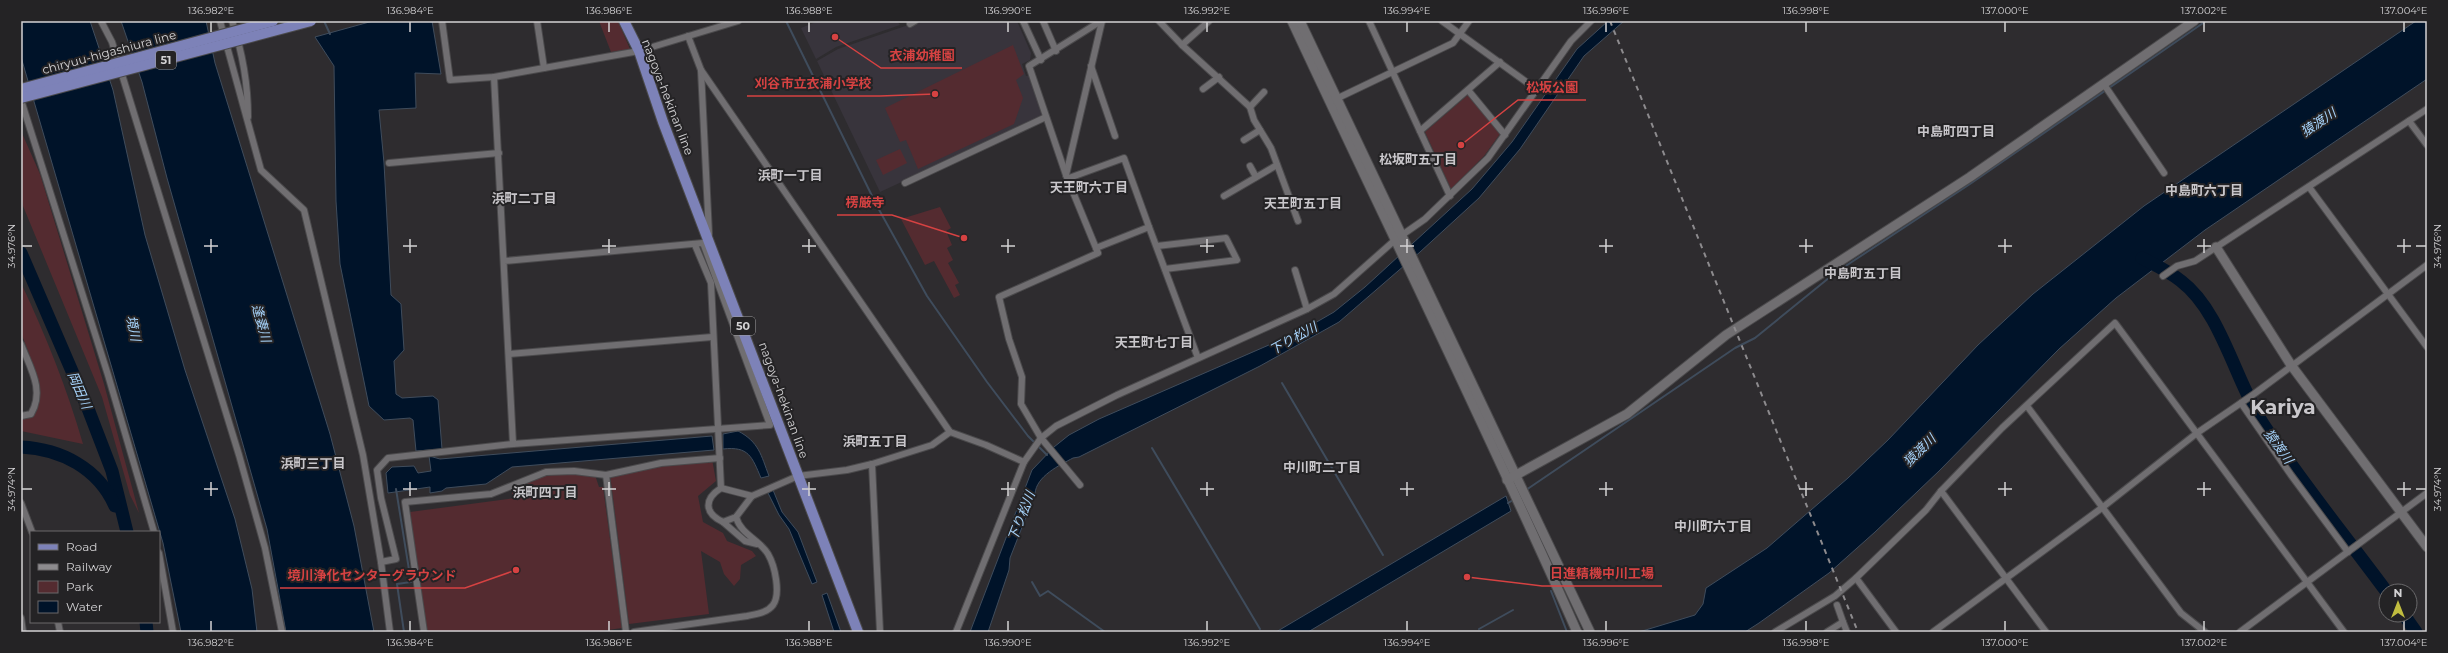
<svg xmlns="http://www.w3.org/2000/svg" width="2448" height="653" font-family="Montserrat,'Noto Sans JP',sans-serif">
<rect width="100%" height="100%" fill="#2e2c2f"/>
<g fill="#38343c">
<polygon points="818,21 897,21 900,25 836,47 816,59 801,28"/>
<polygon points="920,21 1017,21 1031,53 1030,60 1022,64 1026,76 1029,75 1043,112 1042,117 880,192 817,61 838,49"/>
</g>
<g fill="#542b30">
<polygon points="599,21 618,21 630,49 611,52"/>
<polygon points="1013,45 1024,74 1016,80 1023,98 1014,124 918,169 906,140 900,142 885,108"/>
<polygon points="1469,94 1500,134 1484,156 1451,189 1425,132"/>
<polygon points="21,131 40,174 104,384 139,513 130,495 102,397 23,206 21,197"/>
<polygon points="900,149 907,163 883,175 876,160"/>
<polygon points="940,207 951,228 946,231 952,245 947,248 953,260 948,263 959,283 955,285 960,295 954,298 934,261 925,265 901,219"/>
<path d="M21 283C46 336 67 388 83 444L21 431V416L31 414 38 392 29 353 21 333Z"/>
<polygon points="712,459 716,481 698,496 703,522 723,533 727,541 752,551 756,556 741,565 740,579 734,586 724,574 720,562 701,551 709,614 629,624 610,474 661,463"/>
<polygon points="546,472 595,475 599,487 603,487 622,628 594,632 426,632 410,512 515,498 512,494 512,486"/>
</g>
<g fill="#001329" stroke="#3f4c5c">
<polygon points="21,21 90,21 113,90 145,235 185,370 235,519 252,589 257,632 181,632 163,543 21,57"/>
<polygon points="121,21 206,21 215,63 330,434 354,526 374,632 286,632 267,529 167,178 142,82"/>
<polygon points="373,21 432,21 441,74 415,73 416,108 379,110 384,163 391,295 401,304 404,350 394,361 396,394 402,398 433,396 438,400 442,449 416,451 413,420 410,418 384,420 369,406 340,264 336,201 334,66 315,37"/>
<path d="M1608 21H1624L1584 56 1520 149 1479 198 1420 252 1339 322 1260 366 1079 457 1073 458C1060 465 1036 476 1035 494L1010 558 1009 570 988 632H970L1032 470 1054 447 1069 435 1099 419 1301 331 1334 312 1365 287 1472 189 1512 142 1577 49Z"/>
<polygon points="2416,21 2427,21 2427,79 2205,230 2116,298 2059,349 1939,471 1875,532 1829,573 1759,623 1745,632 1639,632 1695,615 1703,604 1706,588 1767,548 1848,478 1888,440 1978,345 2033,294 2144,206"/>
<path d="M738 431C759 442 761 455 769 476L761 478C752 457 749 446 723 449V434Z"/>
<polygon points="712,436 714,450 512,467 486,484 446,488 442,491 430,493 430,487 388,493 386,473 392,467 414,466 418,473 431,471 429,456 440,459"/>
<polygon points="773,490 782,512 798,532 817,582 812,584 789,529 779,515 768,493"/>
<polygon points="1506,496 1511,511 1308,632 1276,632"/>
<polygon points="827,593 841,632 834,632 822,595"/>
</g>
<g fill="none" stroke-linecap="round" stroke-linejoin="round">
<g stroke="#3f4c5c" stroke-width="2">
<polyline points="324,21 330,34"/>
<polyline points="786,21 877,206 927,296 987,382 1028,436 1047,455"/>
<polyline points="1282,383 1383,555"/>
<polyline points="1152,448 1260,629"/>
<polyline points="396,489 411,582 397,584 404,632"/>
<polyline points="1526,490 1735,348 1755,338 1835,273 1970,184 2206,21"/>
<polyline points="1508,503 1515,499"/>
<polyline points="1032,582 1040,596 1048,591 1105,632"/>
<polyline points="1551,591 1567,632"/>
<polyline points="1479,629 1513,610"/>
</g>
<g stroke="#001329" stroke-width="13">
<polyline points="21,253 87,406 112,471 127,532"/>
<path d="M2142 258C2155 265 2170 272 2181 281 2222 312 2236 384 2265 427 2303 484 2346 537 2386 591"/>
<path d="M21 447C61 449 98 468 115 506"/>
<polyline points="2404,615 2416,632"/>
<polyline points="146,622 147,632"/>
</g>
<defs>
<g id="street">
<polyline points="101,21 112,42 239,455 265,548 282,632"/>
<polyline points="220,21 261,170 304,210 363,455 381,562 390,632"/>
<path d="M232 21C243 54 248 83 248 117"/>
<polyline points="442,21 450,80 494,77 544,68"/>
<polyline points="537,21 544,68 639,51 738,21"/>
<polyline points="1023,21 1041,60"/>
<polyline points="1043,21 1056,51"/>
<polyline points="1159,21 1182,45 1250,107 1254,120 1271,148 1298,221"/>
<polyline points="1369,21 1450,196"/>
<polyline points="1442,21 1536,89"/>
<polyline points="910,24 915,21"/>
<polyline points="688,36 701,70 709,234"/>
<polyline points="1182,45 1209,21"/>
<polyline points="1091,66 1115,136"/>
<polyline points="701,70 950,432 986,445 1024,462"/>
<polyline points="494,77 513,444 770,425 703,243 504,261"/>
<polyline points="2103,83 2164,173"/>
<polyline points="1203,89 1219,77"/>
<polyline points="1468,90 1505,135"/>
<polyline points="1338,98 1453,43 1469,21"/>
<polyline points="21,100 108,375 154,532"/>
<polyline points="1250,107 1264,92"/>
<polyline points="2409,121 2427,145"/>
<polyline points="1420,131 1500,62"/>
<polyline points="1244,140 1260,130"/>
<polyline points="389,163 499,153"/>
<polyline points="1250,166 1256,177"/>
<polyline points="1066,175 1102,21"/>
<polyline points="1069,178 1124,158 1149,227 1096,248"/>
<polyline points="905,183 1046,117"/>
<polyline points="2309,187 2427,347"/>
<polyline points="1224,196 1277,165"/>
<polyline points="1149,227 1198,358"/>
<path d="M695 245 711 283 721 488C704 499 704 513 723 522L736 517 752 496 798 476 847 470 872 464 932 445 950 432"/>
<polyline points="1157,246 1226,238 1237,260 1165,269"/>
<polyline points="1295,270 1307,309"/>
<polyline points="2163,276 2177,266 2195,261 2427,109"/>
<path d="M21 344C30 368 45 390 31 414L21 416"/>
<polyline points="509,354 712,337"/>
<polyline points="2241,403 2291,475 2348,552"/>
<polyline points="2027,406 2181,613 2205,632"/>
<polyline points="872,464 880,632"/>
<polyline points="1080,485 1041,438 1021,404 1022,377 1009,339 999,297 1098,253 1066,175 1029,66 1101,21"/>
<polyline points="721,488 752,496"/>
<polyline points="1941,491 2046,632"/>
<polyline points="21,503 32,532"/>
<polyline points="723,522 745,541 757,544"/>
<polyline points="159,553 173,632"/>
<polyline points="381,562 396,559 381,498 377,470 388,458 513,444"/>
<polyline points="1837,605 1843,622"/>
<polyline points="21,618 23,632"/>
<polyline points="58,622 60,632"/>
<polyline points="424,632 405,502 491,494 546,472 574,471 606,475"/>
<polyline points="626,632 606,475 661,463 720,458"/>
<path d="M634 632 747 616C756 614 767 613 773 605 781 594 775 566 768 554 759 539 741 535 736 517"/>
<polyline points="956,632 1024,462 1041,438 1056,426 1117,395 1307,309 1334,294 1395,240 1425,219 1488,158 1571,41 1591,21"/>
<polyline points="1775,632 1835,596 1856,578"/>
<polyline points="1827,632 1843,622 1847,632"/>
<polyline points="1896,632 1856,578 1926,510 1941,491 2002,428 2115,323 2344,632"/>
<polyline points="1933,632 2103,507 2197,433 2254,394 2427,265"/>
<polyline points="2240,632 2427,493"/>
</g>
<g id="secondary">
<path d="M1292 21C1387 225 1486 426 1577 632"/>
<polyline points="1300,21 1590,632"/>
<polyline points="2216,247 2291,365 2427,547"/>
<polyline points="1507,480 1627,414 1726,335 1970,177 2194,21"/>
</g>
<polyline id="primary" points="624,21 639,51 663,122 858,632"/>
</defs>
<use href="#street" stroke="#4b4a4c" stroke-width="8"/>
<use href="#secondary" stroke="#4b4a4c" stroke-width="11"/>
<use href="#primary" stroke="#4b4a4c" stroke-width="12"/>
<use href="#street" stroke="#706e71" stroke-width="6"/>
<use href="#secondary" stroke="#706e71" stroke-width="9"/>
<use href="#primary" stroke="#7d82b8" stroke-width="10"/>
<polyline stroke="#8d8b8e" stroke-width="2" stroke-dasharray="5 5" stroke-linecap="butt" points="1610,21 1858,632"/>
<defs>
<g id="primary-bridge">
<polyline points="21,89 273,21"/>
<polyline points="21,98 311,21"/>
</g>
</defs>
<use href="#primary-bridge" stroke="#4b4a4c" stroke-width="12" stroke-linecap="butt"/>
<use href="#primary-bridge" stroke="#7d82b8" stroke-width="10"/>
</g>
<path fill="none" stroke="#d3d2d4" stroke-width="1.5" d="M211 22V32M410 22V32M609 22V32M809 22V32M1008 22V32M1207 22V32M1407 22V32M1606 22V32M1806 22V32M2005 22V32M2204 22V32M2404 22V32M211 239V253M410 239V253M609 239V253M809 239V253M1008 239V253M1207 239V253M1407 239V253M1606 239V253M1806 239V253M2005 239V253M2204 239V253M2404 239V253M22 246H32M204 246H218M403 246H417M602 246H616M802 246H816M1001 246H1015M1200 246H1214M1400 246H1414M1599 246H1613M1799 246H1813M1998 246H2012M2197 246H2211M2397 246H2411M2416 246H2426M211 482V496M410 482V496M609 482V496M809 482V496M1008 482V496M1207 482V496M1407 482V496M1606 482V496M1806 482V496M2005 482V496M2204 482V496M2404 482V496M22 489H32M204 489H218M403 489H417M602 489H616M802 489H816M1001 489H1015M1200 489H1214M1400 489H1414M1599 489H1613M1799 489H1813M1998 489H2012M2197 489H2211M2397 489H2411M2416 489H2426M211 621V631M410 621V631M609 621V631M809 621V631M1008 621V631M1207 621V631M1407 621V631M1606 621V631M1806 621V631M2005 621V631M2204 621V631M2404 621V631"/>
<g text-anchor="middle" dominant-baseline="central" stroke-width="4" stroke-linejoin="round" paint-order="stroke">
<g fill="#242325" stroke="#9e9ea0" stroke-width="1">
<rect x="156" y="51" width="20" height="18" rx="3"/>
<rect x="731" y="317" width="24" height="18" rx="3"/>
</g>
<g font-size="11" font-weight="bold" fill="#d3d2d4">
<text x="166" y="60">51</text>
<text x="743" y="326">50</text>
</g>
<g font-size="12" fill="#d3d2d4" stroke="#242325">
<text transform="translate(109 52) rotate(-15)">chiryuu-higashiura line</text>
<text transform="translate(668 97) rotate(69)">nagoya-hekinan line</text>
<text transform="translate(784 400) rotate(70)">nagoya-hekinan line</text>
</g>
<g font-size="13" font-style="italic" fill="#a7d4fc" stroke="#242325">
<text transform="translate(2318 122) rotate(-34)">猿渡川</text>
<text transform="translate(262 323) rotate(75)">逢妻川</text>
<text transform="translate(134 328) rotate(79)">境川</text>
<text transform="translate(1293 338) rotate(-29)">下り松川</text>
<text transform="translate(80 390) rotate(67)">岡田川</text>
<text transform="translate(2279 446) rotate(54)">猿渡川</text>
<text transform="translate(1919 450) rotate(-45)">猿渡川</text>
<text transform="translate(1021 516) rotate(-69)">下り松川</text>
</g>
<g font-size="13" font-weight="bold" fill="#c9c7cb" stroke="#242325">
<text x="1956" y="131">中島町四丁目</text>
<text x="1418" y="159">松坂町五丁目</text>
<text x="790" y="175">浜町一丁目</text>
<text x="1089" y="187">天王町六丁目</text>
<text x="2204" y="190">中島町六丁目</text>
<text x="524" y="198">浜町二丁目</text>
<text x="1303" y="203">天王町五丁目</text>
<text x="1863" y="273">中島町五丁目</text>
<text x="1154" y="342">天王町七丁目</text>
<text x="875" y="441">浜町五丁目</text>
<text x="313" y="463">浜町三丁目</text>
<text x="1322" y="467">中川町二丁目</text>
<text x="545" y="492">浜町四丁目</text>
<text x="1713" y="526">中川町六丁目</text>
</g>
<g font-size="20" font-weight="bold" fill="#c9c7cb" stroke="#242325">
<text x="2283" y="407">Kariya</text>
</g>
</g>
<path fill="none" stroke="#d64242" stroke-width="1.5" d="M835 37L881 68H962M935 94L880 96H747M1461 145L1518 100H1586M964 238L892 215H837M1467 577L1542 586H1662M516 570L465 588H280"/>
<g fill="#d64242" stroke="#242325" stroke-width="1.5">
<circle cx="835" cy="37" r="4"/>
<circle cx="935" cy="94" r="4"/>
<circle cx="1461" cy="145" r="4"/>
<circle cx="964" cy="238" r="4"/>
<circle cx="1467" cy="577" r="4"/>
<circle cx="516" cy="570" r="4"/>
</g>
<g font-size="13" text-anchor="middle" font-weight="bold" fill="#d64242" stroke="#242325" stroke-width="4" stroke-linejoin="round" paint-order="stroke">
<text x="922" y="60">衣浦幼稚園</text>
<text x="813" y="88">刈谷市立衣浦小学校</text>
<text x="1552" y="92">松坂公園</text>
<text x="865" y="207">楞厳寺</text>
<text x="1602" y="578">日進精機中川工場</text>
<text x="372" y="580">境川浄化センターグラウンド</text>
</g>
<rect width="2448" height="653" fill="none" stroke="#242325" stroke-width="44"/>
<rect x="30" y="531" width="130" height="92" fill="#242325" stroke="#6a696b"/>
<rect x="38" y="544" width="20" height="6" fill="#7d82b8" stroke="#6a696b"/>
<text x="66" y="551" font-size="12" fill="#d3d2d4">Road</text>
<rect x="38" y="564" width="20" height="6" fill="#8d8b8e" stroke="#6a696b"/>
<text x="66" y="571" font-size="12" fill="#d3d2d4">Railway</text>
<rect x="38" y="581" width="20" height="12" fill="#542b30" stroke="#6a696b"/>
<text x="66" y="591" font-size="12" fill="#d3d2d4">Park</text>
<rect x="38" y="601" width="20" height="12" fill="#001329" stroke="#6a696b"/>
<text x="66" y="611" font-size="12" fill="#d3d2d4">Water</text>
<g transform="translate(2398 603)"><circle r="19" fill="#242325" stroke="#6a696b"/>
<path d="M0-3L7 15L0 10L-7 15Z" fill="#c1bd3f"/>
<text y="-6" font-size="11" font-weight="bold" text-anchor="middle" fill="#d3d2d4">N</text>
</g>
<rect x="22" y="22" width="2404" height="609" fill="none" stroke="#d3d2d4" stroke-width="1.5"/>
<g font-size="10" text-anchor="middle" fill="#d3d2d4">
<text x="211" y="14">136.982°E</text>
<text x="410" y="14">136.984°E</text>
<text x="609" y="14">136.986°E</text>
<text x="809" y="14">136.988°E</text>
<text x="1008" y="14">136.990°E</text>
<text x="1207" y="14">136.992°E</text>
<text x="1407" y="14">136.994°E</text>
<text x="1606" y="14">136.996°E</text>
<text x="1806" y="14">136.998°E</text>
<text x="2005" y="14">137.000°E</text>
<text x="2204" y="14">137.002°E</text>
<text x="2404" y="14">137.004°E</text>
<text transform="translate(11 246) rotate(-90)" y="4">34.976°N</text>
<text transform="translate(2437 246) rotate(-90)" y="4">34.976°N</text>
<text transform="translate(11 489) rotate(-90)" y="4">34.974°N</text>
<text transform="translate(2437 489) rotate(-90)" y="4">34.974°N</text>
<text x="211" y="646">136.982°E</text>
<text x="410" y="646">136.984°E</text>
<text x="609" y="646">136.986°E</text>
<text x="809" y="646">136.988°E</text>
<text x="1008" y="646">136.990°E</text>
<text x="1207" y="646">136.992°E</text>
<text x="1407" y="646">136.994°E</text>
<text x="1606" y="646">136.996°E</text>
<text x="1806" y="646">136.998°E</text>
<text x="2005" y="646">137.000°E</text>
<text x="2204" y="646">137.002°E</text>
<text x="2404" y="646">137.004°E</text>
</g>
</svg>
